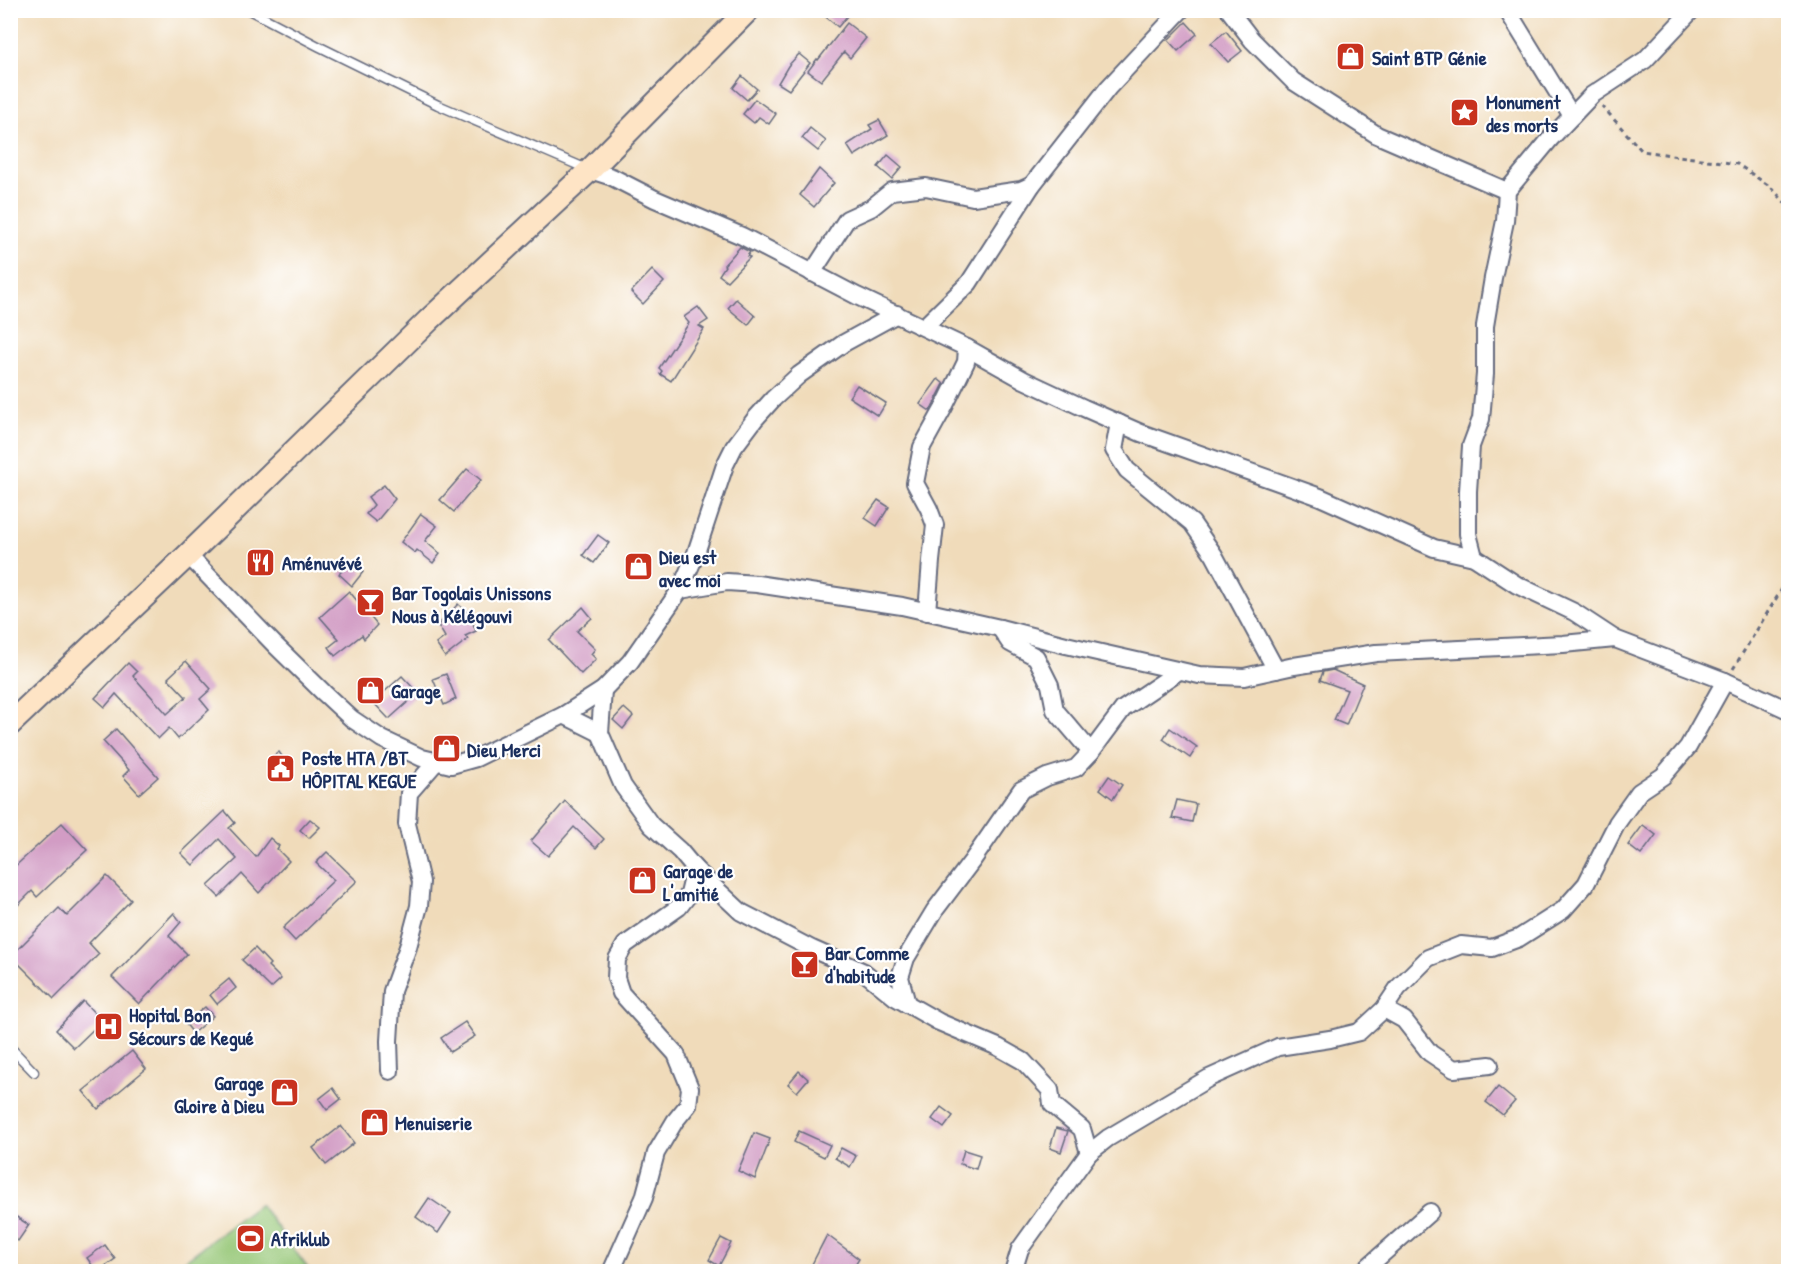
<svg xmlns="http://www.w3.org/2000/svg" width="1799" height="1282" font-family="'Patrick Hand',sans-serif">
<rect width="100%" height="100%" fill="#fff"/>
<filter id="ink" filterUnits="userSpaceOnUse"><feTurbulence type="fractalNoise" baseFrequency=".0167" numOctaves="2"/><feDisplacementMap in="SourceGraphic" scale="12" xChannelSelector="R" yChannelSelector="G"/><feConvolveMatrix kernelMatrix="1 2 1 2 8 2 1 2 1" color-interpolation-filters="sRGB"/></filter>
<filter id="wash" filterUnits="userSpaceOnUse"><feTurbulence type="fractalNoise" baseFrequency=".008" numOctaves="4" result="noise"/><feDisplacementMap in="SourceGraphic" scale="24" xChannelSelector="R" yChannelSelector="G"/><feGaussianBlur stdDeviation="1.35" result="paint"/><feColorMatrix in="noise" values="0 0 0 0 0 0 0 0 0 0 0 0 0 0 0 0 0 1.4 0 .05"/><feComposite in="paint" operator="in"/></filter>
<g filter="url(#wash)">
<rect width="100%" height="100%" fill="#f0dbba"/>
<polygon fill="#94c675" stroke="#587a6a" stroke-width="1.5" points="260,1204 310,1271 171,1271"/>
<g id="blocks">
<g fill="#d29cc4">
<polygon points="831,10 852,10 838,27 826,17"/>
<polygon points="1186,22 1197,34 1178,51 1168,40"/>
<polygon points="847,23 866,38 850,58 844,52 821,81 808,71 817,59 818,60"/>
<polygon points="1226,31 1242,51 1228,62 1211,43"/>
<polygon points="799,54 810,63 789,90 778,83 788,66"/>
<polygon points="742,76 757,89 747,100 733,88"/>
<polygon points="755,99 776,114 769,124 759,117 754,123 743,114"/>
<polygon points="879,120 888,135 854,156 847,145 872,129 869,125"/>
<polygon points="810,128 826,141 818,151 802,138"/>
<polygon points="888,155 902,167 892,179 878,167"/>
<polygon points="819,169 834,183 814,207 800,195"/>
<polygon points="740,247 750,252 747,256 750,257 727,281 719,275 725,266 724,265"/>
<polygon points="652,270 664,282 643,304 631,292"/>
<polygon points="736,299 755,316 748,325 728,308"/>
<polygon points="698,307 708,320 699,326 704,329 671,381 660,374 662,371 659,368 689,323 684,317"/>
<polygon points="938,379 944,384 930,411 920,404"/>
<polygon points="857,385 886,403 878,416 849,397"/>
<polygon points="467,469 481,480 454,512 440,500"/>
<polygon points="384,485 395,499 376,522 366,514 374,505 368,497"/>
<polygon points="878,500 889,507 877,526 865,518"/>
<polygon points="421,514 437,526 425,541 440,554 433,563 417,550 415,553 401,542"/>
<polygon points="598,535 609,543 594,563 583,555"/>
<polygon points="351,561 363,572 352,586 339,574"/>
<polygon points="349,591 377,625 364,639 362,635 335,656 329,647 339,639 320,617"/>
<polygon points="458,604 469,614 476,631 465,636 468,639 445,657 436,644 445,637 438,625"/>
<polygon points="583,607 592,618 577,631 595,649 591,654 596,659 581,674 549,640"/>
<polygon points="186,661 211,689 200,699 209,710 178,739 169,728 158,739 116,694 105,707 95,698 128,663 137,672 133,676 167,714 186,697 168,678"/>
<polygon points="1333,670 1363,684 1346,725 1334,720 1347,690 1320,680 1323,672"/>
<polygon points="446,674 456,699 444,705 433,679"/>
<polygon points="402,676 418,693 389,719 373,702"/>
<polygon points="624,708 633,716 623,729 613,720"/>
<polygon points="1170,728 1197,747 1190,758 1163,739"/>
<polygon points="116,729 158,777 139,794 123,776 129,770 103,741"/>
<polygon points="279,752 286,762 276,769 269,759"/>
<polygon points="1109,776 1122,785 1113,799 1100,789"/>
<polygon points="1177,800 1196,804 1192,822 1172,818"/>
<polygon points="565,801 604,839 596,848 574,827 548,856 531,841"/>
<polygon points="225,811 235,823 229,828 256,857 270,838 279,846 277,849 289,861 259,893 242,874 219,897 208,886 237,859 219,839 193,865 181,853"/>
<polygon points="310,819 320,827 309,838 300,830"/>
<polygon points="62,823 87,850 37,897 32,891 10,913 10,871"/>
<polygon points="1643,825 1656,835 1641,855 1628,845"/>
<polygon points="327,852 357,881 295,941 283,928 334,880 316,863"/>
<polygon points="107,876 131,900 89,943 99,954 54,999 11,956 59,908 67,916"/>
<polygon points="174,913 181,922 169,936 187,954 139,1004 112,977"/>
<polygon points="255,948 270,964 268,966 281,979 271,988 242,960"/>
<polygon points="229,979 236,988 217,1004 210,995"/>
<polygon points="83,1001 102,1021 74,1048 56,1030"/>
<polygon points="205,1007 213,1016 193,1033 185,1023"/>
<polygon points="465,1022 475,1036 450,1052 441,1038"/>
<polygon points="132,1051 146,1069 98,1109 83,1091"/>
<polygon points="799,1071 808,1079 797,1092 788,1084"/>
<polygon points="1498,1087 1515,1101 1503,1115 1486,1102"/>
<polygon points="333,1088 341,1099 327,1110 319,1099"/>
<polygon points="941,1107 953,1116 944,1128 932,1119"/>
<polygon points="341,1126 354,1143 326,1165 313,1148"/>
<polygon points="1056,1128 1068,1131 1061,1152 1050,1148"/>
<polygon points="799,1131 830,1145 824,1157 794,1142"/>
<polygon points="754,1133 770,1139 755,1179 738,1171"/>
<polygon points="841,1148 856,1156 850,1167 835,1158"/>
<polygon points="964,1150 980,1155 976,1169 960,1164"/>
<polygon points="429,1198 451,1213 438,1233 416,1217"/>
<polygon points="15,1216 29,1225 18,1241 10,1235 10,1222"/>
<polygon points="827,1235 859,1259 851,1272 808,1272"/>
<polygon points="721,1238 731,1243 719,1266 709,1260"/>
<polygon points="105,1245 115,1259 97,1272 87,1258"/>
</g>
</g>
</g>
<g filter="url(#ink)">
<use href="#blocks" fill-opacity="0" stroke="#666b7e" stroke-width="1.5"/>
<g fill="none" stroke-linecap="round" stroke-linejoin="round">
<defs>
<g id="service">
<polyline points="249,10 320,47 438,105 587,169"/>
<polyline points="10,1047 34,1072"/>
</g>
<g id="minor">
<polyline points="1229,10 1252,40 1293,81 1377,135 1507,191"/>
<polyline points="1507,10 1572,116"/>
<polyline points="590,170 612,177 655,199 742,236 857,296 967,348 1024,380 1084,408 1141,433 1320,497 1434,548 1474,557 1517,585 1574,612 1615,639 1725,681 1788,710"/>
<polyline points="812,273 847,219 871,208 892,191 926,187 973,197 1021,190 1032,185"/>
<polyline points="924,327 969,283 1032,185 1108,88 1181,10"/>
<polyline points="1119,423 1114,450 1127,470 1192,523 1214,555 1276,670"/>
<polyline points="188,555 275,645 324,693 352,719 382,739 422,758 451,765 476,758 564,715 603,690 630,662 680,590 695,556 725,465 734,447 755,419 773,399 799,375 844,343 897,314"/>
<polyline points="1474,557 1468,534 1468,491 1471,446 1481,419 1485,374 1485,326 1493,278 1505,221 1507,191 1551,138 1592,95 1645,60 1692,10"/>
<polyline points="680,590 727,582 757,584 902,606 1000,628 1066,645 1199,675 1244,677 1294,666 1376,653 1563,644 1615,639"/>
<polyline points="927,612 931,561 935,525 929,509 915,483 922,447 943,409 966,362 967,348"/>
<polyline points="1000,628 1010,643 1036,657 1050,685 1055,710 1091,752"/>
<polyline points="603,690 600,733 623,786 651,825 680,851 695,869 689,894 679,907 625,945 617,959 616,978 621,993 676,1054 690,1088 688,1105 675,1121 656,1153 644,1198 611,1272"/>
<polyline points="564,715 600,733"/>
<polyline points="695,869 741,912 812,949 864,972 895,997 939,1022 998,1047 1023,1061 1050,1090 1052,1104 1082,1129 1089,1153"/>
<polyline points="907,1004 900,977 906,958 935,910 972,861 1021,790 1047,777 1076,768 1091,752 1123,709 1179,671"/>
<polyline points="1384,1009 1404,1020 1430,1053 1454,1069 1490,1065"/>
<polyline points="390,1071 389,1041 392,991 408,947 419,906 421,882 407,824 409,793 436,762"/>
<polyline points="1013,1272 1020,1249 1089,1153 1108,1138 1209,1078 1278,1047 1330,1039 1359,1032 1384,1009 1398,988 1428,958 1461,945 1492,948 1519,938 1563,910 1586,884 1617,823 1639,792 1663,776 1688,747 1725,681"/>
<polyline points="1362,1272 1430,1212"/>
</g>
<polyline id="secondary" points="10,724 188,555 429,320 590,170 748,10"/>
</defs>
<use href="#service" stroke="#666b7e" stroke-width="11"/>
<use href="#minor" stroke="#666b7e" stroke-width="20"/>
<use href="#secondary" stroke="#666b7e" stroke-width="26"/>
<g stroke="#666b7e" stroke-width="3" stroke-dasharray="4.5 4.5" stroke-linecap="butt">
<polyline points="1602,106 1642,151 1737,164 1771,187 1788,206"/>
<polyline points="1733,669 1788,579"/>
</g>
<use href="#service" stroke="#fff" stroke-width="8"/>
<use href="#minor" stroke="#fff" stroke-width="16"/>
<use href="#secondary" stroke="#fee4c5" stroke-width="22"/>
</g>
</g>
<defs>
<symbol id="shop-square" viewBox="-11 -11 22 22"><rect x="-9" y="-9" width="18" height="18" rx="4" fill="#c8321e" stroke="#fff"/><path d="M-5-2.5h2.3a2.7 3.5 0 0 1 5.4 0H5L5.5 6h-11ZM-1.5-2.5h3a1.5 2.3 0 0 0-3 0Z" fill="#fff"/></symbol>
<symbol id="sight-square" viewBox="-11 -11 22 22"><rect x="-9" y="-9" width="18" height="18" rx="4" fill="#c8321e" stroke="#fff"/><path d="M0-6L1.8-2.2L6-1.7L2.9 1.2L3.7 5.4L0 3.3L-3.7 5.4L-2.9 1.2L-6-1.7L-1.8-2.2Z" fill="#fff"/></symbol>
<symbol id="restaurant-square" viewBox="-11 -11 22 22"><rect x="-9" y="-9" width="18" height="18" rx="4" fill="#c8321e" stroke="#fff"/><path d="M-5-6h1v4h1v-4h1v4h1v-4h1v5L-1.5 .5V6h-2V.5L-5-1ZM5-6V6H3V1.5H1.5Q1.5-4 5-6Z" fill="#fff"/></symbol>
<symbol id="bar-square" viewBox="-11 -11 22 22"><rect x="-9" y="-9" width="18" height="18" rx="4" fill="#c8321e" stroke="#fff"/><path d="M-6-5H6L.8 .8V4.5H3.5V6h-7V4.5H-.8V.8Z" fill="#fff"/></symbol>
<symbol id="civic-square" viewBox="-11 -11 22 22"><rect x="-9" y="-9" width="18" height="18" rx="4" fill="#c8321e" stroke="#fff"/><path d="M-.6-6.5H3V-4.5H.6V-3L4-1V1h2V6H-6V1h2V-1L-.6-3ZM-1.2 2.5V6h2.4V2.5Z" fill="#fff"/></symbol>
<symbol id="hospital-square" viewBox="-11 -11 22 22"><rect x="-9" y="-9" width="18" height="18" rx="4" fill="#c8321e" stroke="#fff"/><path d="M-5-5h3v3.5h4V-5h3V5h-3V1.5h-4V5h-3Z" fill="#fff"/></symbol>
<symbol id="stadium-square" viewBox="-11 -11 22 22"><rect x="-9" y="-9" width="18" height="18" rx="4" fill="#c8321e" stroke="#fff"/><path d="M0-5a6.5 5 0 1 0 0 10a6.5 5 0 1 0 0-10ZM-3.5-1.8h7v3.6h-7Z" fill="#fff"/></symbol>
</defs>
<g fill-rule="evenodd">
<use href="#shop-square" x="1334" y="40" width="33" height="33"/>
<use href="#sight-square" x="1448" y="96" width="33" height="33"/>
<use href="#restaurant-square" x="244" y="546" width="33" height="33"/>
<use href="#shop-square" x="622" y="550" width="33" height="33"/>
<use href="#bar-square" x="354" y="586" width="33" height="33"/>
<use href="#shop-square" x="354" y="674" width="33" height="33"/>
<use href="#shop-square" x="430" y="732" width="33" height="33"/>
<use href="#civic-square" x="264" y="752" width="33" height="33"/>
<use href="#shop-square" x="626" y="864" width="33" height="33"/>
<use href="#bar-square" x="788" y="948" width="33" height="33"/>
<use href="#hospital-square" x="92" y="1010" width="33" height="33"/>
<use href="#shop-square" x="268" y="1076" width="33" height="33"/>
<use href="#shop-square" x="358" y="1106" width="33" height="33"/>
<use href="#stadium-square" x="234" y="1222" width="33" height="33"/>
</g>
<g text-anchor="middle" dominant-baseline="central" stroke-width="4.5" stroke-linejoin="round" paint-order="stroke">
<g font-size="20" font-weight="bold" fill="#1b2f5e" stroke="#fff" text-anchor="start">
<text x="1372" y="57">Saint BTP Génie</text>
<text x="1486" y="101">Monument<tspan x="1486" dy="23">des morts</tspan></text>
<text x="659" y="556">Dieu est<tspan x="659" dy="23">avec moi</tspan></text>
<text x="282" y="562">Aménuvévé</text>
<text x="392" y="592">Bar Togolais Unissons<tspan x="392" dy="23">Nous à Kélégouvi</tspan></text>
<text x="391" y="690">Garage</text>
<text x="467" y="749">Dieu Merci</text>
<text x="302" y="757">Poste HTA /BT<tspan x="302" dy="23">HÔPITAL KEGUE</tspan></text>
<text x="663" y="870">Garage de<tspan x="663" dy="23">L'amitié</tspan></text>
<text x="825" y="952">Bar Comme<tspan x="825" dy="23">d'habitude</tspan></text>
<text x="129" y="1014">Hopital Bon<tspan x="129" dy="23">Sécours de Kegué</tspan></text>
<text x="264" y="1082" text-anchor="end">Garage<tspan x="264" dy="23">Gloire à Dieu</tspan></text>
<text x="395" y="1122">Menuiserie</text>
<text x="271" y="1238">Afriklub</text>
</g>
</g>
<rect width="1799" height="1282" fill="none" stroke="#fff" stroke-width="36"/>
</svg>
